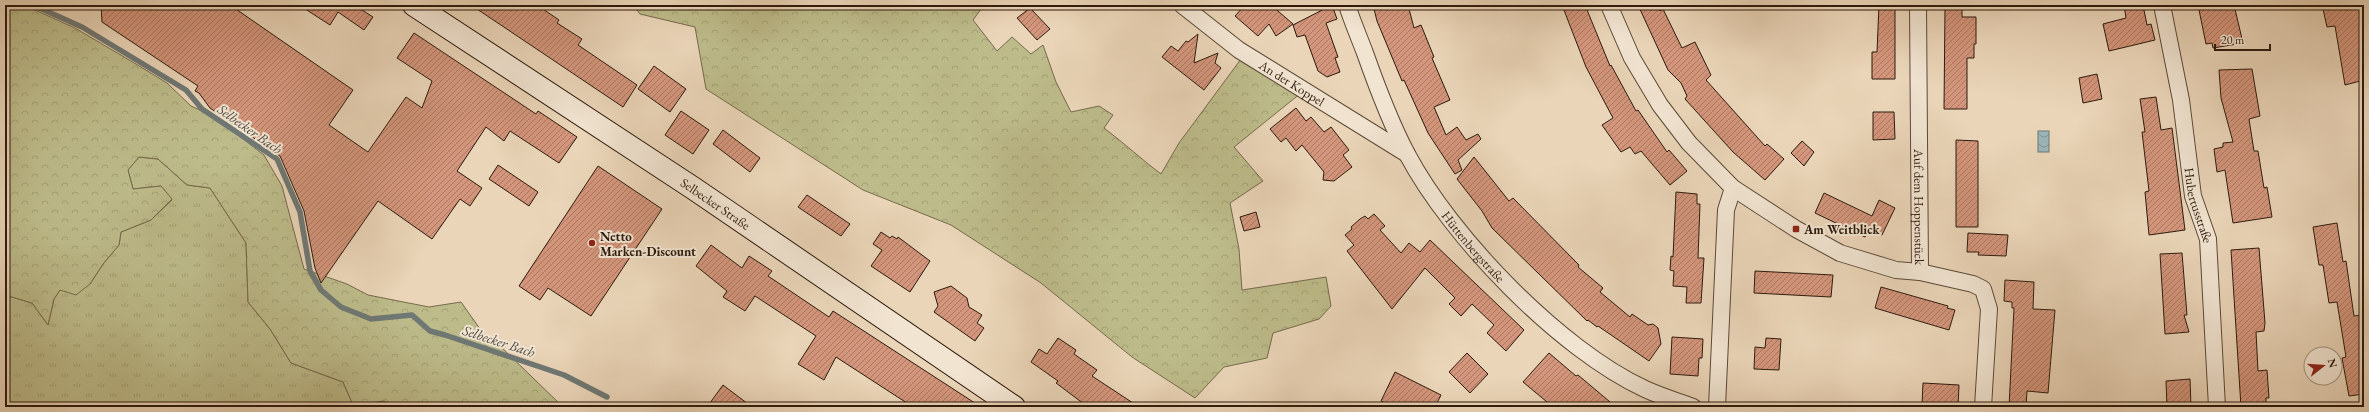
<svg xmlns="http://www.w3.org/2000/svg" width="2369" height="412" font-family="'EB Garamond',serif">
<defs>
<pattern id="grass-tufts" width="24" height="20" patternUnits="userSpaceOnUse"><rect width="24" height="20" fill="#bdbb8a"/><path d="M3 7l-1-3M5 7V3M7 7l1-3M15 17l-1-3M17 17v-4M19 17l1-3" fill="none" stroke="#a3a076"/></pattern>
<pattern id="forest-crowns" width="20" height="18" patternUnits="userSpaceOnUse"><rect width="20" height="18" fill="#bdbb8a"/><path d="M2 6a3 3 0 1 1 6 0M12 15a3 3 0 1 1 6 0" fill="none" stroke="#a3a076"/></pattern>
<pattern id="water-waves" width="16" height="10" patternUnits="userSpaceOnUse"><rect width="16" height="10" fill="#9bb6b9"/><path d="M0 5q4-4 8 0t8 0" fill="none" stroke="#7f9395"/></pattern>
<pattern id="building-hatch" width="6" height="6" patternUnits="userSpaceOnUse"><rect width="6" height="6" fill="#d3957b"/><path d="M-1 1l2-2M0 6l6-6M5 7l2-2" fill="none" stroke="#ac7963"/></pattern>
</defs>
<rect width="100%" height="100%" fill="#ead5b8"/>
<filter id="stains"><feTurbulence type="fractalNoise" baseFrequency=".005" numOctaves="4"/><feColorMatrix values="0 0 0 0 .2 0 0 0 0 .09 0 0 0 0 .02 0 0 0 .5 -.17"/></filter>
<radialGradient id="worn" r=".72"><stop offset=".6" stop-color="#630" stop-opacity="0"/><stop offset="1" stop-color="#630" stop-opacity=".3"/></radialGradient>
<polygon fill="url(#grass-tufts)" stroke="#756a4b" points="139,157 158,159 187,185 210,188 246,243 248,302 270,329 291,363 343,382 353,405 384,401 398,407 5,407 5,295 32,303 48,325 54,299 60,290 90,284 103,264 119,245 121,232 151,220 172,200 161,186 133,189 128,170"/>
<g fill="url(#forest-crowns)" stroke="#756a4b">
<polygon points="5,5 24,5 75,28 141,67 167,83 191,106 213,116 264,155 282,186 304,269 347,284 368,295 429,307 461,302 485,336 498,344 563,407 398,407 384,401 353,405 343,382 291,363 270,329 248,302 246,243 210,188 187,185 158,159 139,157 128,170 133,189 161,186 172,199 151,220 121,232 119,245 103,264 90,284 76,295 60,290 54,299 48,325 32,303 5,295"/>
<path d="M633 5H984L973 20 997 51 1012 37 1031 54 1043 45 1056 82 1071 112 1099 106 1113 115 1104 128C1124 143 1141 159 1161 174L1179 143 1241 59 1301 93 1234 147 1263 181 1230 203 1239 249 1242 290 1326 277 1331 306 1319 319 1273 333 1267 358 1224 367 1195 398 1132 357 1041 283 951 225 863 190 706 89 695 27 640 14Z"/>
</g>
<rect fill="url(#water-waves)" stroke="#6f7874" x="2038" y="131" width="11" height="21"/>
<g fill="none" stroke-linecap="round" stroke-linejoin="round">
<polyline stroke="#6f7874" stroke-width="5.5" points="33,5 82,27 186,90 202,109 277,159 300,212 310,271 321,290 341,307 371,319 412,315 430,331 445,335 564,375 607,397"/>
</g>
<g fill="url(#building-hatch)" stroke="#2d1a0c">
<polygon points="101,5 230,5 353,90 329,125 368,152 406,97 422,108 432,81 397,58 414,33 536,114 538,111 577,137 559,163 510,131 504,141 486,127 457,171 482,188 470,206 460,199 432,239 378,201 321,283 315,268 304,211 280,156 210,108 199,93 195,91 198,86 102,22"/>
<polygon points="299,5 354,5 373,17 364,30 338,12 330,25"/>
<polygon points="471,5 537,5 559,20 557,23 582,39 578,45 637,85 623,107"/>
<polygon points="1245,5 1271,5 1293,24 1276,36 1269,24 1258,36 1235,16"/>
<polygon points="1332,5 1337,19 1326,23 1338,57 1335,58 1340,72 1327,77 1318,71 1305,35 1297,37 1293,25"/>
<polygon points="1373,5 1408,5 1414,28 1421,25 1434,57 1432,58 1450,100 1434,107 1446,135 1457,127 1466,140 1478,134 1481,139 1458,160 1462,170 1455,174 1428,133 1404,80 1402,81 1377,21"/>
<polygon points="1562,5 1585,5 1610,66 1611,65 1636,111 1638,110 1667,152 1669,150 1687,171 1670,185 1641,151 1635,154 1630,147 1621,152 1602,125 1613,118 1586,67"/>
<polygon points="1638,5 1657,5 1660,11 1663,9 1682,48 1695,42 1711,75 1706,80 1765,146 1767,144 1784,159 1765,180 1733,152 1685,99 1687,96 1681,83 1668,70"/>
<polygon points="1879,5 1895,5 1895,79 1872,79 1872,52 1877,52"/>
<polygon points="2124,5 2143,5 2147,25 2151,24 2155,40 2109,51 2103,24 2126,18"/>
<polygon points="2198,5 2234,5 2243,43 2213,48 2212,43 2206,44"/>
<polygon points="2332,5 2364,5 2364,80 2345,85 2335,26 2327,27 2323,9 2333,7"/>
<polygon points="1945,7 1962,7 1962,17 1976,17 1976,44 1974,44 1974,58 1967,58 1967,109 1944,109"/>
<polygon points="1030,8 1050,29 1037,40 1017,18"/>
<polygon points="1198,34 1194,63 1218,53 1215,63 1221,68 1204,90 1162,57 1171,46 1178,51 1186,41 1188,42"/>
<polygon points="654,66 686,89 670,112 638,89"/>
<polygon points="2252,69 2260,116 2249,119 2254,151 2258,151 2264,188 2267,187 2272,217 2233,223 2225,170 2217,172 2214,149 2223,147 2223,143 2233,142 2221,98 2219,70"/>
<polygon points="2097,74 2102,99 2083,103 2079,78"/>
<polygon points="2156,97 2161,130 2172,128 2185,230 2149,235 2145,192 2149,191 2142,132 2145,132 2140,99"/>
<polygon points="1296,108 1306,121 1311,117 1324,132 1331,127 1349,150 1343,155 1352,167 1334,181 1323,180 1324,172 1302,145 1296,151 1286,138 1281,142 1270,129"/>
<polygon points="681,111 709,130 693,154 665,135"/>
<polygon points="1873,112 1894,112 1895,139 1873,140"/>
<polygon points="723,130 760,158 750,172 713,144"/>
<polygon points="1956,140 1978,141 1978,227 1956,227"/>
<polygon points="1802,141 1814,152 1804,166 1791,153"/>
<polygon points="1474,157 1509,201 1513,198 1579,265 1578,267 1603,288 1600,292 1630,317 1632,314 1648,325 1653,324 1658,328 1661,344 1649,361 1598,326 1597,327 1588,320 1587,321 1492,228 1482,211 1457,179"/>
<polygon points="498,165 538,192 529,206 489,179"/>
<polygon points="598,166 662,209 591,316 548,288 540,300 519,286"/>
<polygon points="1676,192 1697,194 1697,204 1700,204 1698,258 1704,258 1701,303 1686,303 1687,287 1673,286 1674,271 1670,270 1671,256 1673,257"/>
<polygon points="1824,193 1872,216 1879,200 1895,208 1882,235 1869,229 1865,237 1815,213"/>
<polygon points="807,195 850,224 841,236 798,207"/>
<polygon points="1256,212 1260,227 1244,231 1240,217"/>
<polygon points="1374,214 1385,226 1380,230 1401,253 1409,243 1420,252 1430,240 1524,330 1506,351 1487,333 1494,325 1472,304 1461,316 1449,304 1455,298 1425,268 1392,309 1347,251 1354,245 1345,235 1352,229 1351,227 1360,219 1365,216 1368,219"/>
<polygon points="2337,223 2343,262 2346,261 2354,316 2362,315 2364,328 2364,394 2349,396 2342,358 2346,357 2337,302 2329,303 2323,265 2319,265 2313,227"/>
<polygon points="881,232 890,238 892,236 897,239 898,237 930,261 910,292 871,266 882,250 873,244"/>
<polygon points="1968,233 2008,235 2006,256 1978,255 1979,252 1967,252"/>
<polygon points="711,245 742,268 749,256 772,271 768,276 829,317 833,311 981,407 913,407 836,357 824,380 798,364 816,336 755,296 745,311 723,297 727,291 696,266"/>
<polygon points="2259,248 2265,323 2264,331 2256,332 2258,371 2267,370 2269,398 2266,398 2266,407 2241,407 2231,250"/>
<polygon points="2182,253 2187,315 2184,315 2189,332 2165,334 2160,254"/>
<polygon points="1755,271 1833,275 1831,297 1754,293"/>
<polygon points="2005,280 2034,282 2033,309 2055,310 2048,393 2027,391 2026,407 2009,407 2014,308 2012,308 2012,302 2004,301"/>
<polygon points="951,286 967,298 969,307 982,315 977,323 984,328 975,341 934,312 938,306 934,292"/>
<polygon points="1881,287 1948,306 1947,308 1955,310 1949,330 1875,308"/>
<polygon points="1672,337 1703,339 1702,358 1699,358 1698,376 1670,374"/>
<polygon points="1058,338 1076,350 1074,354 1097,370 1092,376 1139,407 1088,407 1056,383 1058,381 1031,362 1039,349 1047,354"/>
<polygon points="1766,338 1781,339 1779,370 1754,369 1755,347 1765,348"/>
<polygon points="1467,353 1488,374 1470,393 1449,372"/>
<polygon points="1549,353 1576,376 1578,375 1616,407 1553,407 1523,382"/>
<polygon points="1395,372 1441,395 1435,407 1393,407 1381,401"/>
<polygon points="2190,379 2191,407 2167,407 2166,381"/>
<polygon points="1923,383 1959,385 1958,407 1922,405"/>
<polygon points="723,385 752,407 707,407"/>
</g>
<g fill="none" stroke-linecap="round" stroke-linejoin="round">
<defs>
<g id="minor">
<path id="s1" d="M1182 5 1239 50 1407 154"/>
<path id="s2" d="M1347 5C1352 21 1359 37 1365 53 1377 87 1390 122 1407 154 1451 237 1559 349 1645 389 1660 396 1677 401 1693 407"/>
<polyline points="1609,5 1632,58 1660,105 1689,143 1733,188 1796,229 1840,253 1896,270 1920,272 1973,284 1983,289 1989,309 1983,407"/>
<path id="s3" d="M1918 5 1920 272"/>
<path id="s4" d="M2162 5 2181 100 2193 196 2208 239 2217 407"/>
<polyline points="1717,407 1726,210 1733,188"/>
</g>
<g id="secondary">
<path id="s5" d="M414 5 693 188 1014 407"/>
</g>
</defs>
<use href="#minor" stroke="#5c4937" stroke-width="18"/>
<use href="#secondary" stroke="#2d1a0c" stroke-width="24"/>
<use href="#minor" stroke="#f1e4d1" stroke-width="16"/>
<use href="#secondary" stroke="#f1e4d1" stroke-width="22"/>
</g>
<g fill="#8f2418" stroke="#f1e4d1" stroke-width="1.5">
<rect x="1792" y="225" width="8" height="8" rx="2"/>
<circle cx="592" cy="243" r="4"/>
</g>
<g text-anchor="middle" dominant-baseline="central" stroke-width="4" stroke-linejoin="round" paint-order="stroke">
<g font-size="13" fill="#2d1a0c" stroke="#f1e4d1">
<text stroke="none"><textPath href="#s1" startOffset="135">An der Koppel</textPath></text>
<text stroke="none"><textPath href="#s5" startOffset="361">Selbecker Straße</textPath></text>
<text stroke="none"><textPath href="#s4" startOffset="204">Hubertusstraße</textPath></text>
<text stroke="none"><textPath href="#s3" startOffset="202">Auf dem Hoppenstück</textPath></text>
<text stroke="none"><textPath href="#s2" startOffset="275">Hüttenbergstraße</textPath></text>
</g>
<g font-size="13" font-weight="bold" fill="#2d1a0c" stroke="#f1e4d1" text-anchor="start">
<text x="1804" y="229">Am Weitblick</text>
<text x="600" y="236">Netto<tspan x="600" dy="15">Marken-Discount</tspan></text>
</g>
<g font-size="14" font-style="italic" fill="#4e4940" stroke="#f1e4d1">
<text transform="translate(250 129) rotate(35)">Selbecker Bach</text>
<text transform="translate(499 341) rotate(18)">Selbecker Bach</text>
</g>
</g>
<rect width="2369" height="412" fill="none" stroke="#ead5b8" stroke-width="20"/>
<rect x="6" y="6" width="2357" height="400" fill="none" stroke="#2d1a0c" stroke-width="2"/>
<rect x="10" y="10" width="2349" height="392" fill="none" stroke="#2d1a0c"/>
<g transform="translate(2323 366) rotate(73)"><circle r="19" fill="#f1e4d1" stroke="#a39382"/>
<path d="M0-3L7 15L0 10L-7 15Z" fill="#8f2418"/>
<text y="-6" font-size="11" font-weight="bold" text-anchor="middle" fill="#2d1a0c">N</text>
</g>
<path d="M2215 44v6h55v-6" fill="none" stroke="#2d1a0c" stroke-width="2"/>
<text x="2221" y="44" font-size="12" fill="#2d1a0c" stroke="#f1e4d1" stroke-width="3" paint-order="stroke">20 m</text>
<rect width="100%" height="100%" filter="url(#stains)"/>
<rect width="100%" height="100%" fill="url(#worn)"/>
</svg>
